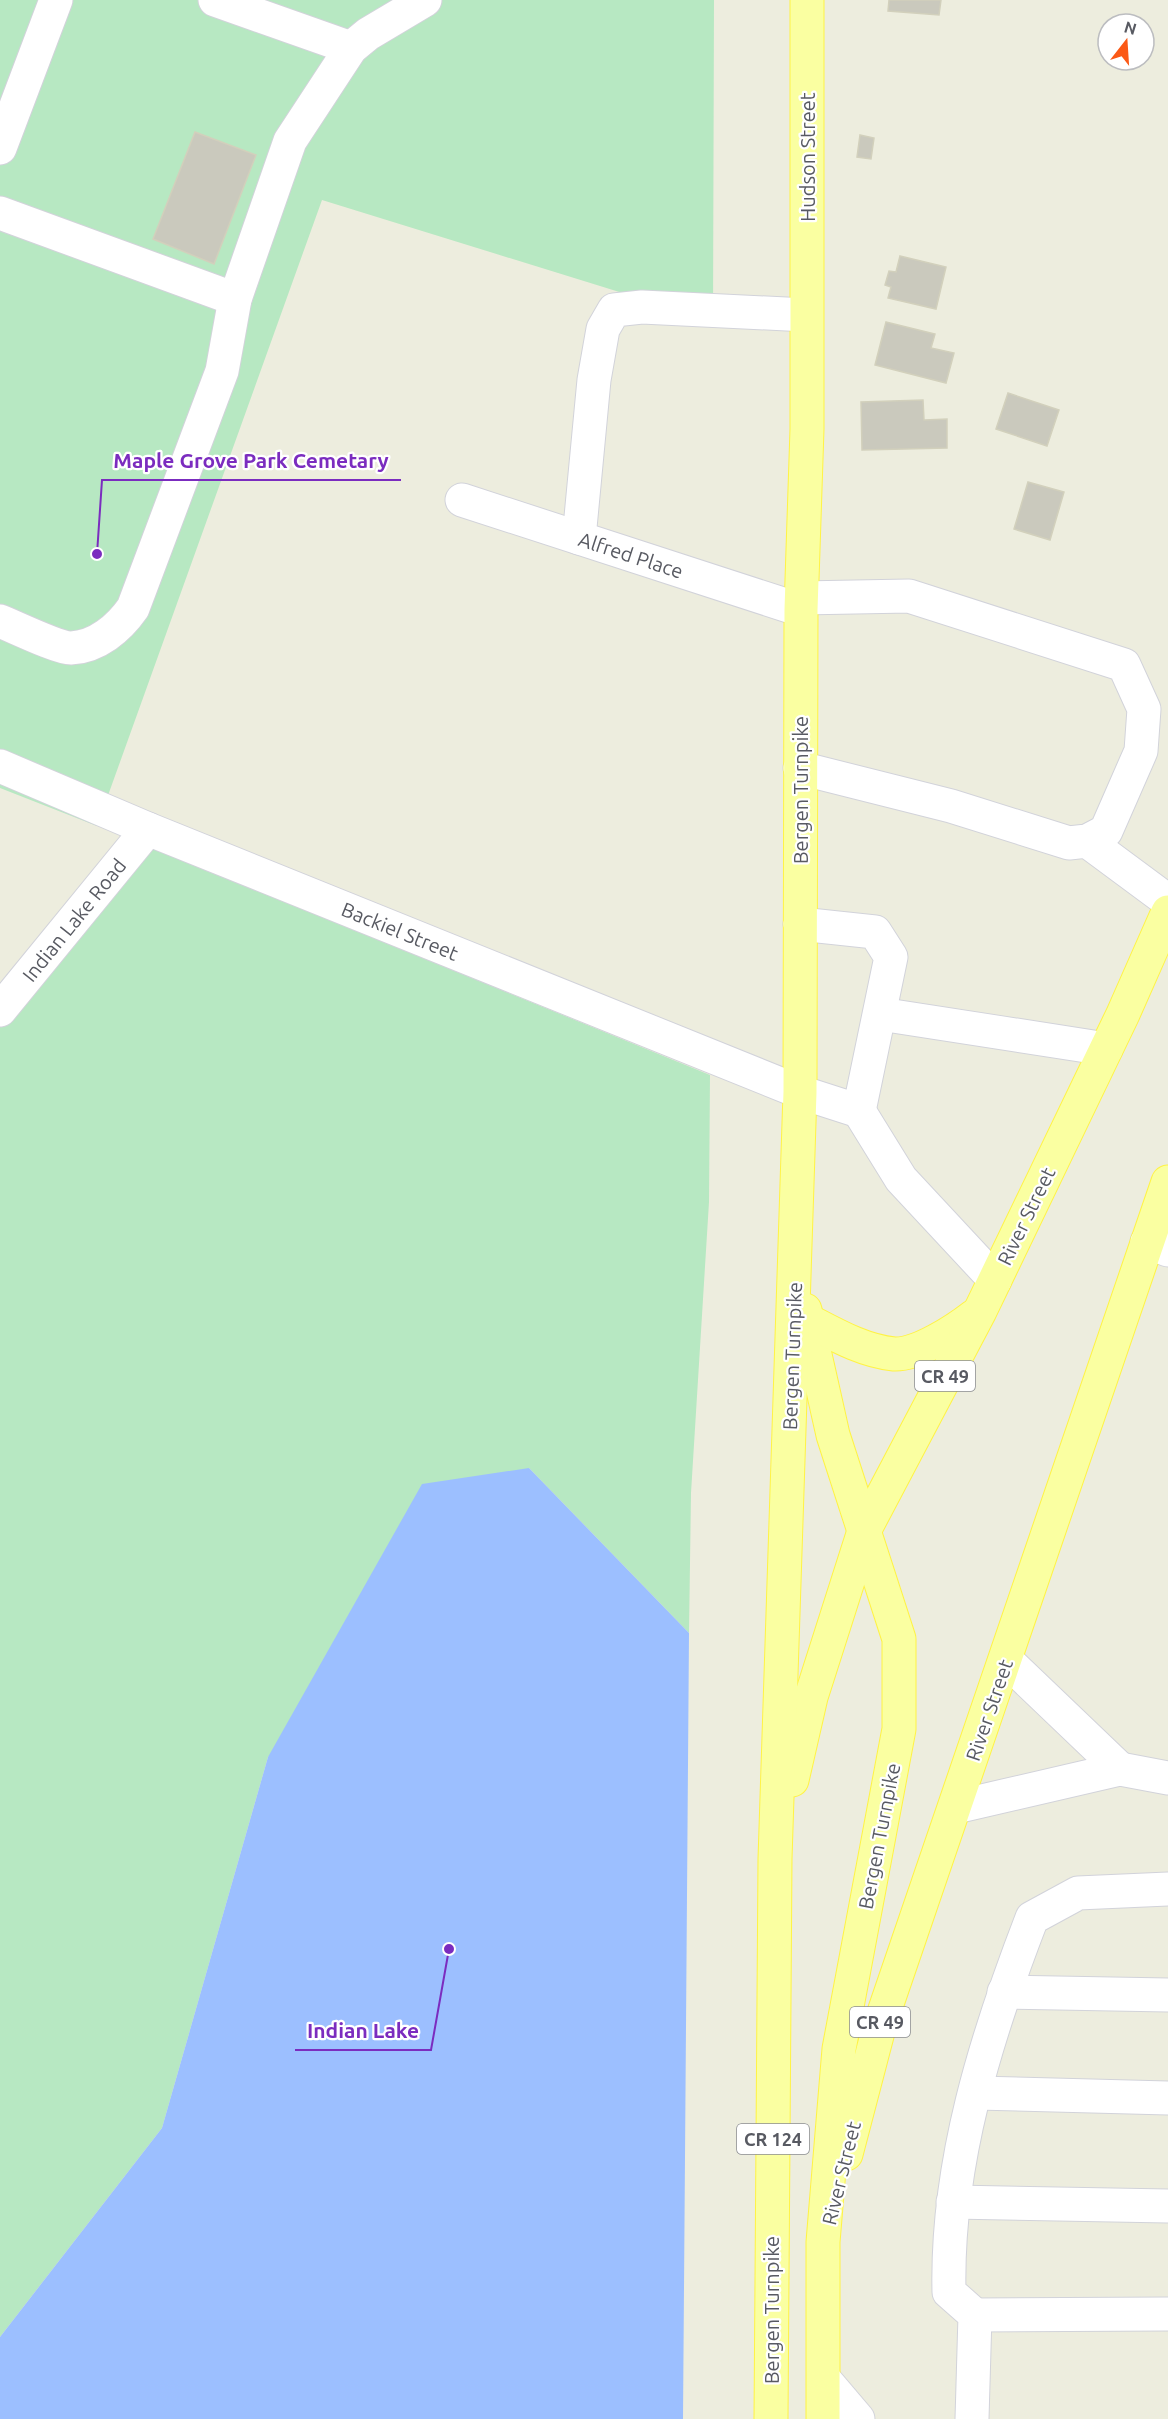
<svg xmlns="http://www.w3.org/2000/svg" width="1168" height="2419" font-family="Ubuntu,sans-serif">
<rect width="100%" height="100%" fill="#ededde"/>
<g fill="#b7e8c2">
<polygon points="0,0 714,0 713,321 322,200 97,826 0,788"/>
<polygon points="136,841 710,1075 709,1202 691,1493 689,1633 529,1468 268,1757 162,2128 0,2337 0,1010"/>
</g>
<polygon fill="#9cbfff" points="529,1468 689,1633 683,2419 0,2419 0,2337 162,2128 268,1757 422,1484"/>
<g fill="#cac9bd" stroke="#d2d0bc" stroke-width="1.5">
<polygon points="889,0 941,0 939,15 888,11"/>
<polygon points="195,132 256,155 214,264 153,239"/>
<polygon points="860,135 874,138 871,159 857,157"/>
<polygon points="900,256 946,267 936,309 888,298 891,287 885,285 889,271 896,272"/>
<polygon points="886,322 935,334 931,348 954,353 946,383 875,365"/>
<polygon points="1008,393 1059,410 1047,446 996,429"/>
<polygon points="923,400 924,420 947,419 947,448 862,450 861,402"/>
<polygon points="1028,482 1064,492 1050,540 1014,529"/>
</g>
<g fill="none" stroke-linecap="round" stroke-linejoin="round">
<defs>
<g id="minor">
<polyline points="215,0 351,48"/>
<polyline points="0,148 56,0"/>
<polyline points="0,213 235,299"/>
<polyline points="462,500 801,610"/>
<polyline points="579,538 594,380 603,329 614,310 642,307 806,315"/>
<path d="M0 621C15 627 58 648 71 648 97 647 119 628 133 608L222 371 235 299 290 141 351 48 368 34 425 0"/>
<polyline points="0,766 148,829 800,1092 859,1111 891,957 875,932 800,924"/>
<polyline points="800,768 951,806 1069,843 1087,841 1106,831 1141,751 1144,709 1124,665 909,596 801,598"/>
<polyline points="1087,841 1168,901"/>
<polyline points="0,1010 148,829"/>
<polyline points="880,1014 1106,1049"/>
<polyline points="859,1111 901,1179 995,1280"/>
<polyline points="1147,1242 1168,1250"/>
<polyline points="1006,1660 1120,1769"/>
<polyline points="956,1807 1120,1769 1168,1778"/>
<polyline points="1004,1992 1168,1995"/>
<polyline points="976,2093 1168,2098"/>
<polyline points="953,2202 1168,2206"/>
<polyline points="975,2315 1168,2314"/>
<polyline points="824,2379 858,2419"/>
<path d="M972 2419 975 2315 949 2292C946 2164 986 2037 1032 1918L1078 1893 1168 1889"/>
</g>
<g id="major">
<polyline points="805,1310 833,1435 899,1639 899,1729 839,2049 823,2242 823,2419"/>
<path d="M807 1320C834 1334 863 1351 894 1354 918 1355 956 1330 974 1316"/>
<polyline points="792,1780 811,1697 864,1531 980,1311 1123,1014 1168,912"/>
<polyline points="846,2154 880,2024 1168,1182"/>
<polyline points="771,2419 775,1859 800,1092 801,610 807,429 807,0"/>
</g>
</defs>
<use href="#minor" stroke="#d2d3da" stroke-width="35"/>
<use href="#major" stroke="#fff345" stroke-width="35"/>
<use href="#minor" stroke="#fff" stroke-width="33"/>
<use href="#major" stroke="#faffa1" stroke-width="33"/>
</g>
<g text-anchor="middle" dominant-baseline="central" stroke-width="4.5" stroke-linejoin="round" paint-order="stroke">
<g fill="#fff" stroke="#8a8c91" stroke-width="1.5">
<rect x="915" y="1361" width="60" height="30" rx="4.5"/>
<rect x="850" y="2007" width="60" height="30" rx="4.5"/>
<rect x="737" y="2124" width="72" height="30" rx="4.5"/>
</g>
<g font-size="18" font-weight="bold" fill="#585a62">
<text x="945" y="1376">CR 49</text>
<text x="880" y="2022">CR 49</text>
<text x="773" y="2139">CR 124</text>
</g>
<g font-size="20" fill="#585a62" stroke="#fff">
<text transform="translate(807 157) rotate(-90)">Hudson Street</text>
<text transform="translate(631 555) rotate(18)">Alfred Place</text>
<text transform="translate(800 790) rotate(-90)">Bergen Turnpike</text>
<text transform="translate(74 920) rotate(-51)">Indian Lake Road</text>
<text transform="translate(400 931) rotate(22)">Backiel Street</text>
<text transform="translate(1026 1216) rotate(-64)">River Street</text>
<text transform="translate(792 1356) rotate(-88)">Bergen Turnpike</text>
<text transform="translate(989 1710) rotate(-71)">River Street</text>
<text transform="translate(879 1836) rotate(-79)">Bergen Turnpike</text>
<text transform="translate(841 2173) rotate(-76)">River Street</text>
<text transform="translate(771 2310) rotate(-90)">Bergen Turnpike</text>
</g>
</g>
<path fill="none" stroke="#7b2cbf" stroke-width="2" d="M97 554L102 480H401M449 1949L431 2050H295"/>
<g fill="#7b2cbf" stroke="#fff" stroke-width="2">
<circle cx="97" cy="554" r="6"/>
<circle cx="449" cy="1949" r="6"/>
</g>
<g font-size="21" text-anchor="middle" font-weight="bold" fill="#7b2cbf" stroke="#fff" stroke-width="4.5" stroke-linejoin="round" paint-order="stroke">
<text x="251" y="468">Maple Grove Park Cemetary</text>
<text x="363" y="2038">Indian Lake</text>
</g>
<g transform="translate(1126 42) rotate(17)"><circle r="28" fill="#ffffff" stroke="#bcbdc0" stroke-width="1.5"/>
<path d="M0-4.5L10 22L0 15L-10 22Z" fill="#fb5916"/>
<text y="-9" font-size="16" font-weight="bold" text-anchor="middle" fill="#585a62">N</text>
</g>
</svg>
